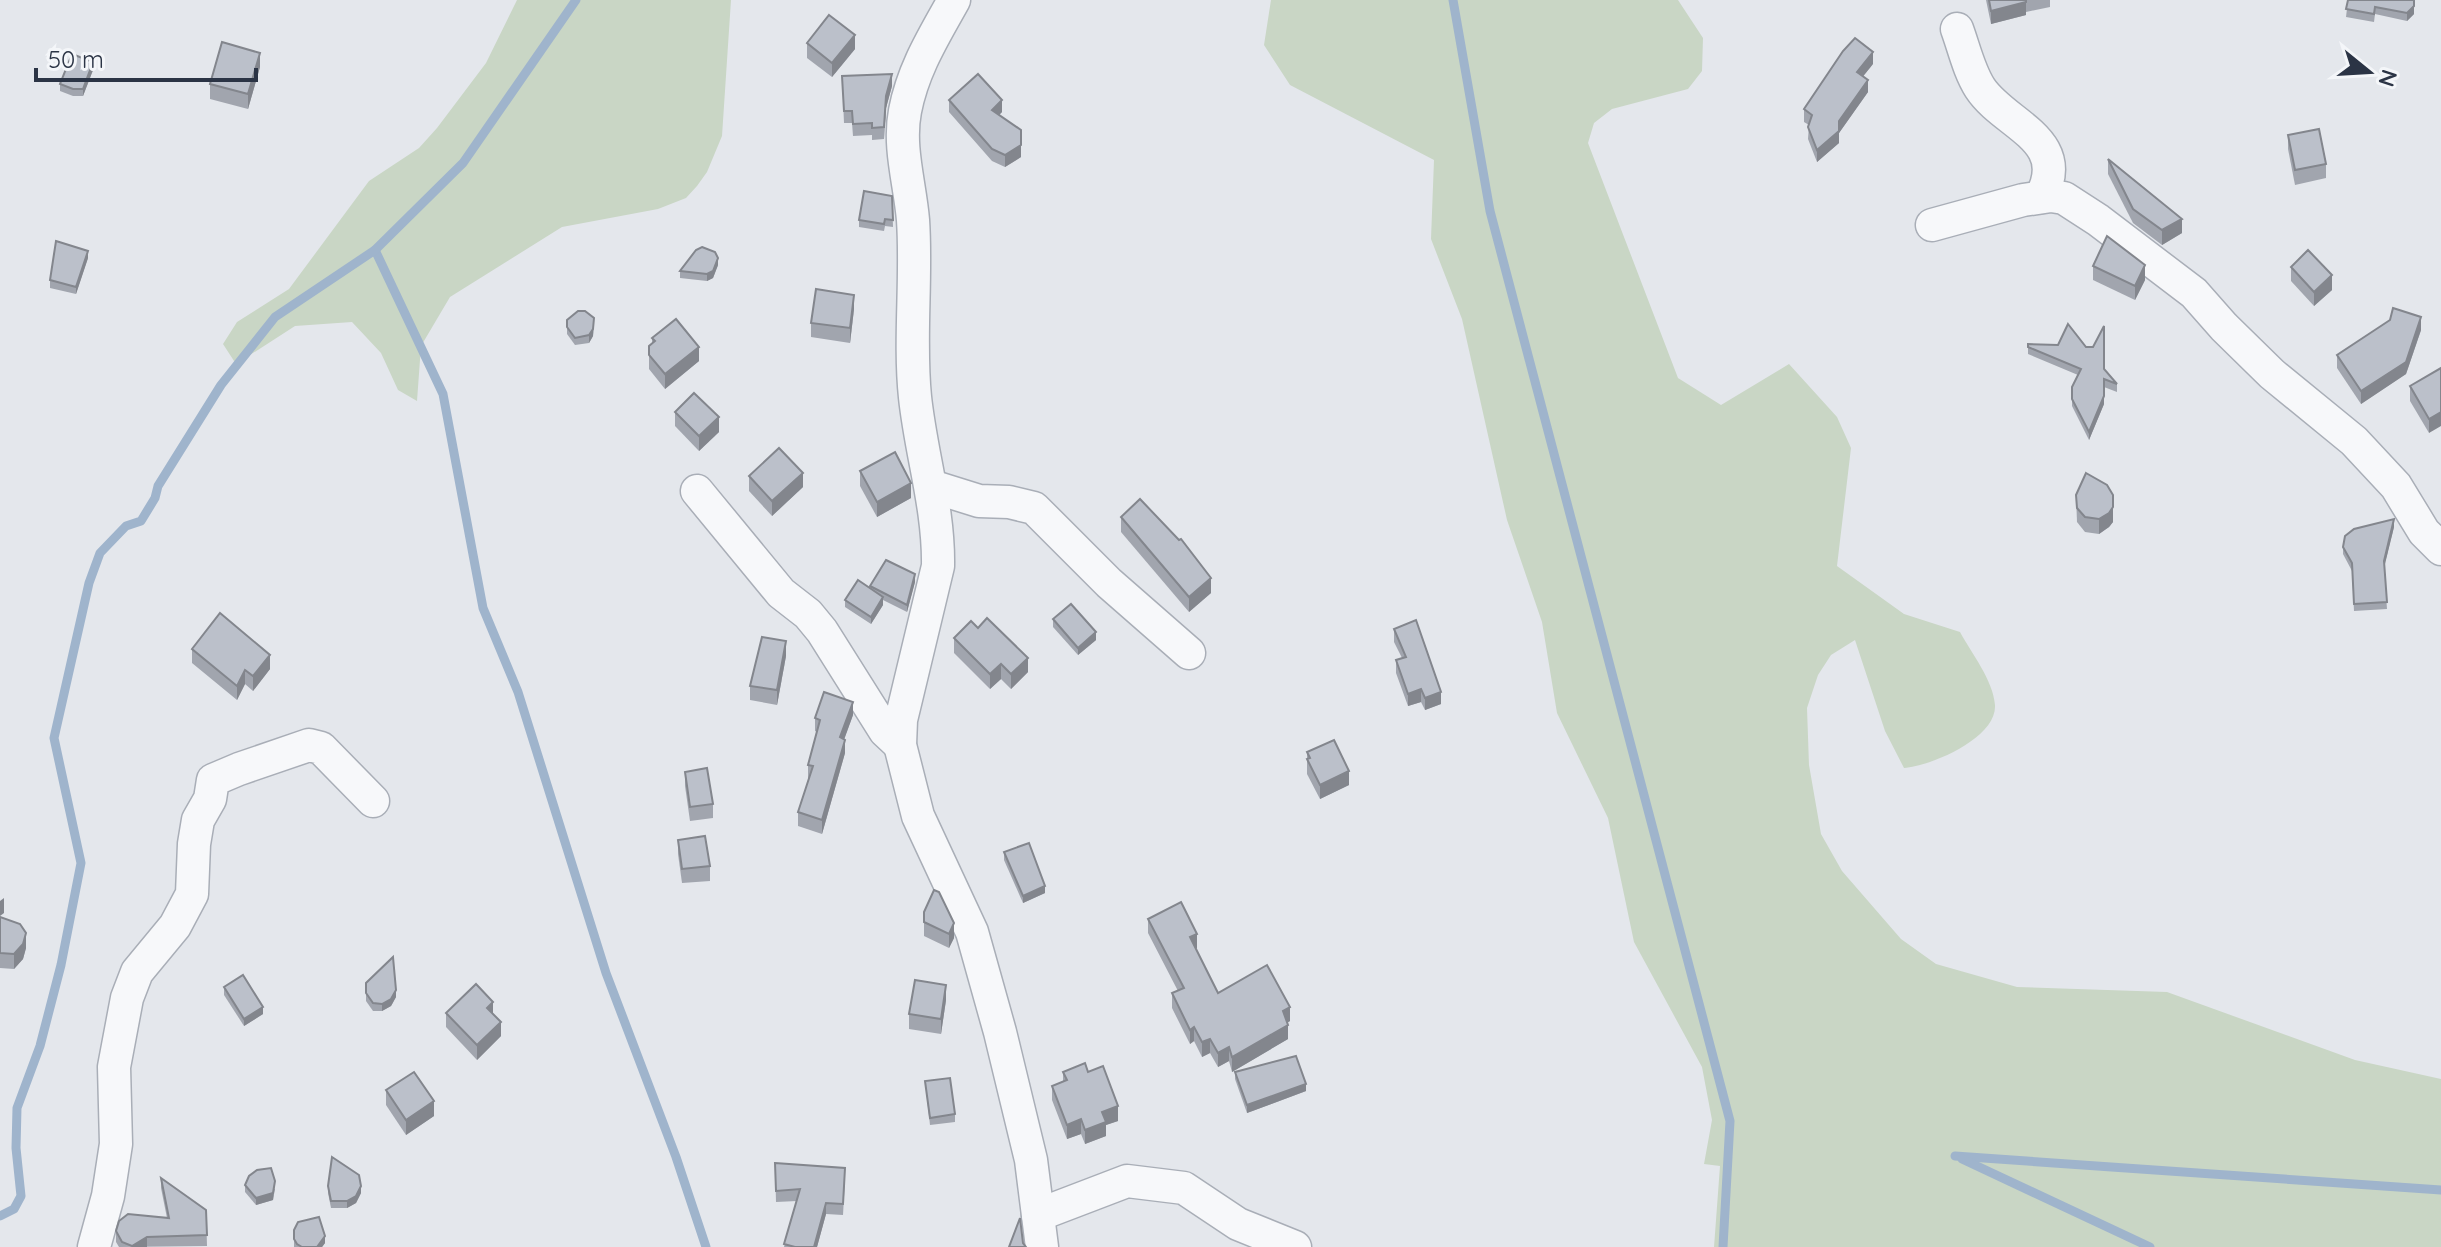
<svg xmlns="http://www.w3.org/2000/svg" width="2441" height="1247" font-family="Quicksand,sans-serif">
<rect width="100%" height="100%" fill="#e4e7ec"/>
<g fill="#c9d6c5">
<polygon points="517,0 731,0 722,136 707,172 697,186 686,198 658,209 562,227 450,297 421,346 417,401 398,390 381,353 352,322 295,326 236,364 223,344 237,322 289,289 369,181 419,148 437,128 486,63"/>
<path d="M1271 0H1678L1703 38 1702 71 1688 89 1612 109 1594 123 1588 143 1678 378 1721 405 1789 364 1837 417 1851 448 1837 566 1904 614 1960 632C1972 654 1993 680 1995 705 1997 738 1931 766 1904 768L1885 731 1855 640 1831 655 1818 675 1807 708 1809 765 1821 834 1842 871 1901 939 1936 964 2017 987 2167 992 2355 1060 2441 1079V1247H1714L1720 1166 1704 1164 1712 1120 1702 1067 1634 942 1608 818 1557 713 1542 622 1507 520 1462 319 1431 239 1434 160 1290 85 1264 45Z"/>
</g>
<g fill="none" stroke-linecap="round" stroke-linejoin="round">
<g stroke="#9fb4cc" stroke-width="9">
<polyline points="1453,0 1490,211 1730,1121 1723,1247"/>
<polyline points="375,250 443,394 483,608 518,692 606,973 676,1157 706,1247"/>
<polyline points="1955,1156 2441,1190"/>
<polyline points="1962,1159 2150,1247"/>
<polyline points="0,1216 14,1209 21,1196 16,1148 17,1108 40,1046 61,965 81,863 54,738 89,583 100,553 126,526 141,521 155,498 158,486 221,385 275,317 375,250 463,163 576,0"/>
</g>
<defs>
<g id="minor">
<path d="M954 0C934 36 913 69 905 111 898 147 910 184 913 220 917 279 909 339 915 397 921 454 939 508 938 566L901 720 900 745 918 816 972 932 1000 1032 1031 1160 1042 1247"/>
<path d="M1957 29C1964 48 1969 71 1980 88 2004 125 2072 139 2041 197"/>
<polyline points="1932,225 2023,200 2051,196 2064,198 2098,220 2194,293 2224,327 2272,374 2354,441 2396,486 2424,532 2441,549"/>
<polyline points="931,486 979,501 1009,502 1034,508 1109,583 1189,653"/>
<polyline points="697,491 781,593 808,614 822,631 885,731 900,745"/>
<polyline points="1038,1215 1127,1181 1184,1188 1238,1224 1295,1247"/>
<polyline points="94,1247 108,1196 116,1144 114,1067 127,998 137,972 175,926 192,894 194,844 198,820 210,799 213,780 239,769 309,745 321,748 373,801"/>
</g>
</defs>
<use href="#minor" stroke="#a9aeb7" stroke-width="35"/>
<use href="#minor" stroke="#f7f8fa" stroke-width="32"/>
</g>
<g fill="#a1a5ae">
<polygon points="1986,0 2050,0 2050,7 2026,12 2026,15 1991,24"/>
<polygon points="2348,0 2414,14 2407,21 2375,14 2374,22 2346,17"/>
<polygon points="807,43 855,49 832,77 807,58"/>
<polygon points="1873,64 1863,76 1868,92 1839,133 1839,143 1817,162 1808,139 1809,125 1804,122 1804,109"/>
<polygon points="260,67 248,109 210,99 210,84"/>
<polygon points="93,70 83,96 73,96 60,91 60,84"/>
<polygon points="842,76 892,86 886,108 884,139 872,140 872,135 853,136 852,123 844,123"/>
<polygon points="949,100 1002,112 999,115 1021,157 1005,167 992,161 949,112"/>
<polygon points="2288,135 2326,164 2326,178 2295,185 2288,149"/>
<polygon points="2108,159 2182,233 2162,245 2133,223 2108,174"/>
<polygon points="892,196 893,227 885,226 884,231 859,227 859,220"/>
<polygon points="88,258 76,294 50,288 50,280"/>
<polygon points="718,265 713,278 707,281 680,278 680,271"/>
<polygon points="2093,266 2145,280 2135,300 2093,280"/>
<polygon points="2291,267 2332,290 2314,306 2291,281"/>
<polygon points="854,309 850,343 811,337 811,323"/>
<polygon points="567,320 594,325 593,336 589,343 575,345 567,334"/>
<polygon points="2421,330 2406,374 2361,404 2337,368 2337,355"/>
<polygon points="652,338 699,361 665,389 649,369 649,346 652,343"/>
<polygon points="2028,347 2093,347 2104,369 2117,384 2117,392 2104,387 2104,404 2089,440 2072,406 2072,387 2078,375 2028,354"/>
<polygon points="2441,368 2429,433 2410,401 2410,386"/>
<polygon points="675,412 719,432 699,451 675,426"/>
<polygon points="860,471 911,498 877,517 860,486"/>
<polygon points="749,476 803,487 772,516 749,491"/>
<polygon points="2076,495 2113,522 2109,527 2099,534 2085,532 2077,522"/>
<polygon points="1121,517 1211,593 1189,612 1121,532"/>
<polygon points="2394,527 2384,567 2387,609 2354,611 2352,571 2343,554 2343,547"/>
<polygon points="915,582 907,612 883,600 883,605 871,624 845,607 845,600 870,589 870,586"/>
<polygon points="1053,619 1096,640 1078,655 1053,627"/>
<polygon points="1394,629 1441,704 1425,710 1421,702 1408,706 1396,673 1396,660 1402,658 1394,642"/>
<polygon points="954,638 1028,672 1011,689 1001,679 990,689 954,653"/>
<polygon points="192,649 270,669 253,691 245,684 237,700 192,663"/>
<polygon points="786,656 777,705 750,700 750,686"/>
<polygon points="853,715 844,739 845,753 822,834 798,826 798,812 809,779 808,778 808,765 817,732 815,731 815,718"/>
<polygon points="1307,752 1349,785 1320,799 1307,774"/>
<polygon points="685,772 713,804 713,818 690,821 685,786"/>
<polygon points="678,840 710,866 710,881 682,883 678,854"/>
<polygon points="1004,852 1045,893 1023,903 1004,860"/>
<polygon points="924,912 954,938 949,948 924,936"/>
<polygon points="0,917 26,948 23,959 14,969 0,968"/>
<polygon points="1148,919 1197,948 1196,949 1218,993 1290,1021 1287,1023 1288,1039 1232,1072 1229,1061 1218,1067 1210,1053 1202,1057 1194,1041 1190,1044 1172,1008 1172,993 1178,991 1148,933"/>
<polygon points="366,983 396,997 391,1006 382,1011 373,1011 366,1001"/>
<polygon points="224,987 263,1014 244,1026 224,995"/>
<polygon points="946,1000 941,1034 909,1029 909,1014"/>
<polygon points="446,1013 501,1036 477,1060 446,1027"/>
<polygon points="1063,1072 1088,1072 1118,1121 1106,1125 1106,1136 1085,1144 1081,1134 1067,1139 1052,1100 1052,1086 1063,1081"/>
<polygon points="1235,1072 1306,1091 1247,1113 1235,1079"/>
<polygon points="925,1081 955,1114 955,1122 930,1125"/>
<polygon points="386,1090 434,1116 406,1135 386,1105"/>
<polygon points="775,1163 845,1179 843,1215 826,1214 817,1247 784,1247 797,1201 776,1202"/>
<polygon points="161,1178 206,1210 207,1246 119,1247 116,1242 116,1231 167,1218 161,1188"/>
<polygon points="245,1185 275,1189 273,1200 256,1205 245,1192"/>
<polygon points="328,1186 361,1193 356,1203 347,1208 331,1208 328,1193"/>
<polygon points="294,1230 325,1243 322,1247 294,1247"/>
</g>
<g fill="#83868d">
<polygon points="2026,2 2026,15 1991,24 1991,11"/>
<polygon points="2414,6 2414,14 2407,21 2407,13"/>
<polygon points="855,35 855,49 832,77 832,63"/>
<polygon points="1873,52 1873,64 1857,84 1857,72"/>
<polygon points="260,53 260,67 248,109 248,94"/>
<polygon points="93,62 93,70 83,96 83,89"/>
<polygon points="892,74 892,86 886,108 884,139 886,96"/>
<polygon points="1868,80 1868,92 1839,133 1839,143 1817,162 1817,150"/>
<polygon points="1002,100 1002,112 992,122 992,110"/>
<polygon points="1021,142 1021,157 1005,167 1005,155"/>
<polygon points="2182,219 2182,233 2162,245 2162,230"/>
<polygon points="88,251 88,258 76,294 76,287"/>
<polygon points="718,258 718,265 713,278 707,281 707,274"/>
<polygon points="2145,265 2145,280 2135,300 2135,286"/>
<polygon points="2332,275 2332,290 2314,306 2314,292"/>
<polygon points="854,295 854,309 850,343 850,328"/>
<polygon points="2421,317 2421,330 2406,374 2361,404 2361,391"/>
<polygon points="594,318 593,336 589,343 589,335"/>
<polygon points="699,347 699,361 665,389 665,374"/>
<polygon points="2104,396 2104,404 2089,440 2089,432"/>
<polygon points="2441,412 2441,426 2429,433 2429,419"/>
<polygon points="719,417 719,432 699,451 699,436"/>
<polygon points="803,473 803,487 772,516 772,501"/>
<polygon points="911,483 911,498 877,517 877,502"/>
<polygon points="2113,495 2113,522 2109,527 2099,534 2099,519"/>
<polygon points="2394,519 2394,527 2384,568 2384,561"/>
<polygon points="915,574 915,582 907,612 907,605"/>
<polygon points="1211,578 1211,593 1189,612 1189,597"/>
<polygon points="883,597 883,605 871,624 871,617"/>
<polygon points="1096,632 1096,640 1078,655 1078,648"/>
<polygon points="786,641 786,656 777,705 777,690"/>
<polygon points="270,655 270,669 253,691 253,676"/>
<polygon points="1028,658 1028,672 1011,689 1011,674"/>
<polygon points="1001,664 1001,679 990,689 990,674"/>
<polygon points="245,670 245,684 237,700 237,686"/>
<polygon points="1421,689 1421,702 1408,706 1408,694"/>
<polygon points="1441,692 1441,704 1425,710 1425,698"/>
<polygon points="853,702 853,715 840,751 840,737"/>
<polygon points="845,740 845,753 822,834 822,820"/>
<polygon points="1349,771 1349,785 1320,799 1320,785"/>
<polygon points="1045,886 1045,893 1023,903 1023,896"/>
<polygon points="4,898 4,913 0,916 0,901"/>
<polygon points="954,923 954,938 949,948 949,934"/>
<polygon points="26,933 26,948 23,959 14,969 14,954"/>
<polygon points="1197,934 1197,948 1190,952 1190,937"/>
<polygon points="946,985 946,1000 941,1034 941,1019"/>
<polygon points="396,990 396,997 391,1006 382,1011 382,1004"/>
<polygon points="493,1002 493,1017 487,1008"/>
<polygon points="263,1007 263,1014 244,1026 244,1019"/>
<polygon points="1290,1007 1290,1021 1283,1025 1283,1011"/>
<polygon points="501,1022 501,1036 477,1060 477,1045"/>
<polygon points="1288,1025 1288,1039 1232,1072 1232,1057"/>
<polygon points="1194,1027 1194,1041 1190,1044 1190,1030"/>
<polygon points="1210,1039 1210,1053 1202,1057 1202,1042"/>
<polygon points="1229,1047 1229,1061 1218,1067 1218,1053"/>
<polygon points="1306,1084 1306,1091 1247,1113 1247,1105"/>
<polygon points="434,1101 434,1116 406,1135 406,1120"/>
<polygon points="1118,1106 1118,1121 1106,1125 1106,1136 1085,1144 1085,1130 1102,1112"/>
<polygon points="1081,1119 1081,1134 1067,1139 1067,1125"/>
<polygon points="275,1181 273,1200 256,1205 256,1198"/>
<polygon points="361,1186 361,1193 356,1203 347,1208 347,1201"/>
<polygon points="826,1203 826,1214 817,1247 814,1247"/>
<polygon points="325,1236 325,1243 322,1247 317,1247"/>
<polygon points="147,1237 147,1247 132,1247 132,1246"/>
</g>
<g fill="#bbc0ca" stroke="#83868d" stroke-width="2">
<polygon points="1989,0 2026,0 2026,2 1991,11"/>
<polygon points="2348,0 2414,0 2414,6 2407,13 2375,7 2374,14 2346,9"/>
<polygon points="829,15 855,35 832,63 807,43"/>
<polygon points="1855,38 1873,52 1857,72 1868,80 1839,121 1839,131 1817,150 1808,127 1812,115 1804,109 1843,51"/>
<polygon points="222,42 260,53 248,94 210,84"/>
<polygon points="72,54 93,62 83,89 73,89 60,84"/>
<polygon points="892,74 886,96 884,127 872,128 872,123 853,124 852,111 844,111 842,76"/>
<polygon points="978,74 1002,100 992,110 1021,130 1021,145 1005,155 992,149 949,100"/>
<polygon points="2319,129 2326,164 2295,170 2288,135"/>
<polygon points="2108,159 2182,219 2162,230 2133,209"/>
<polygon points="864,191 892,196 893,220 885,219 884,224 859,220"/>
<polygon points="2107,236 2145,265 2135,286 2093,266"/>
<polygon points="56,241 88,251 76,287 50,280"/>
<polygon points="702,247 715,252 718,258 713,271 707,274 680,271 696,250"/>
<polygon points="2308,250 2332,275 2314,292 2291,267"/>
<polygon points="816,289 854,295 850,328 811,323"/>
<polygon points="2393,308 2421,317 2406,362 2361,391 2337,355 2390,320"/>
<polygon points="578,311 585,311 594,318 593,329 589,335 575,338 567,327 567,320"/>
<polygon points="676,319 699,347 665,374 649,355 649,346 655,341 652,338"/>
<polygon points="2068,324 2086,347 2093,347 2104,326 2104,369 2117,384 2104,379 2104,396 2089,432 2072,399 2072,387 2081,369 2028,347 2028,344 2058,345"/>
<polygon points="2441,368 2441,412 2429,419 2410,386"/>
<polygon points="694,393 719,417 699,436 675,412"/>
<polygon points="779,448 803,473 772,501 749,476"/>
<polygon points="895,452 911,483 877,502 860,471"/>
<polygon points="2086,473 2107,485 2113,495 2113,507 2109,513 2099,519 2085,517 2077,508 2076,495"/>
<polygon points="1140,499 1179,540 1181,539 1211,578 1189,597 1121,517"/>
<polygon points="2394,519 2384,561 2387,602 2354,604 2352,563 2343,547 2345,536 2354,529"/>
<polygon points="886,560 915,574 907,605 870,586"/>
<polygon points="858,580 883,597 871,617 845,600"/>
<polygon points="1071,604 1096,632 1078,648 1053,619"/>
<polygon points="220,613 270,655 253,676 245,670 237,686 192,649"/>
<polygon points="987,618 1028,658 1011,674 1001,664 990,674 954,638 971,621 978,628"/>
<polygon points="1416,620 1441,692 1425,698 1421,689 1408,694 1396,660 1406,657 1394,629"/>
<polygon points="762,637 786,641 777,690 750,686"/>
<polygon points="824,692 853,702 840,737 845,740 822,820 798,812 813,766 808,765 820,720 815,718"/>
<polygon points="1334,740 1349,771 1320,785 1307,759 1310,758 1307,752"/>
<polygon points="707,768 713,804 690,807 685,772"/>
<polygon points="705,836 710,866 682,869 678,840"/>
<polygon points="1029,843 1045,886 1023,896 1004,852"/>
<polygon points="934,890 939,892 954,923 949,934 924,922 924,912"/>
<polygon points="1181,902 1197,934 1190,937 1218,993 1267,965 1290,1007 1283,1011 1288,1025 1232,1057 1229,1047 1218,1053 1210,1039 1202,1042 1194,1027 1190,1030 1172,993 1184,988 1148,919"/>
<polygon points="0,917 20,924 26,933 23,944 14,954 0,953"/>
<polygon points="393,957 396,990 391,999 382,1004 373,1003 366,993 366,983"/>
<polygon points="243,975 263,1007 244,1019 224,987"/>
<polygon points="915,980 946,985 941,1019 909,1014"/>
<polygon points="476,984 493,1002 487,1008 501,1022 477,1045 446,1013"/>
<polygon points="1296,1056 1306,1084 1247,1105 1235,1072"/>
<polygon points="1085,1063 1088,1072 1103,1066 1118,1106 1102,1112 1106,1122 1085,1130 1081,1119 1067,1125 1052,1086 1067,1080 1063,1072"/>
<polygon points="414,1072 434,1101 406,1120 386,1090"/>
<polygon points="950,1078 955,1114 930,1118 925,1081"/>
<polygon points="332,1157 359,1175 361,1186 356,1196 347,1201 331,1201 328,1186"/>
<polygon points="775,1163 845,1168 843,1204 826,1203 814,1247 795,1247 784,1244 800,1189 776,1191"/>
<polygon points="271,1168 275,1181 273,1193 256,1198 245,1185 249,1176 257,1170"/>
<polygon points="161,1178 206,1210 207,1235 147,1237 132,1246 122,1242 116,1231 119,1221 128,1214 169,1218"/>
<polygon points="319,1217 325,1236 317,1247 302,1247 297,1244 294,1239 294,1230 298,1222"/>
<polygon points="1020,1218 1023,1243 1026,1247 1009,1247"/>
</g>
<g transform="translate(2369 72) rotate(108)" stroke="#f4f6f9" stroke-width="6" paint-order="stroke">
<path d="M0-6L14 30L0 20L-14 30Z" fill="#2b3445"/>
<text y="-12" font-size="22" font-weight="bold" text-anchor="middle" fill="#2b3445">N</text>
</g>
<path d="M36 68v12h220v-12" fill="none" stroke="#2b3445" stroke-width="4"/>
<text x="48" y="68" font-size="24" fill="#2b3445" stroke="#f4f6f9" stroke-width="6" paint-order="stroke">50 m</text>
</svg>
